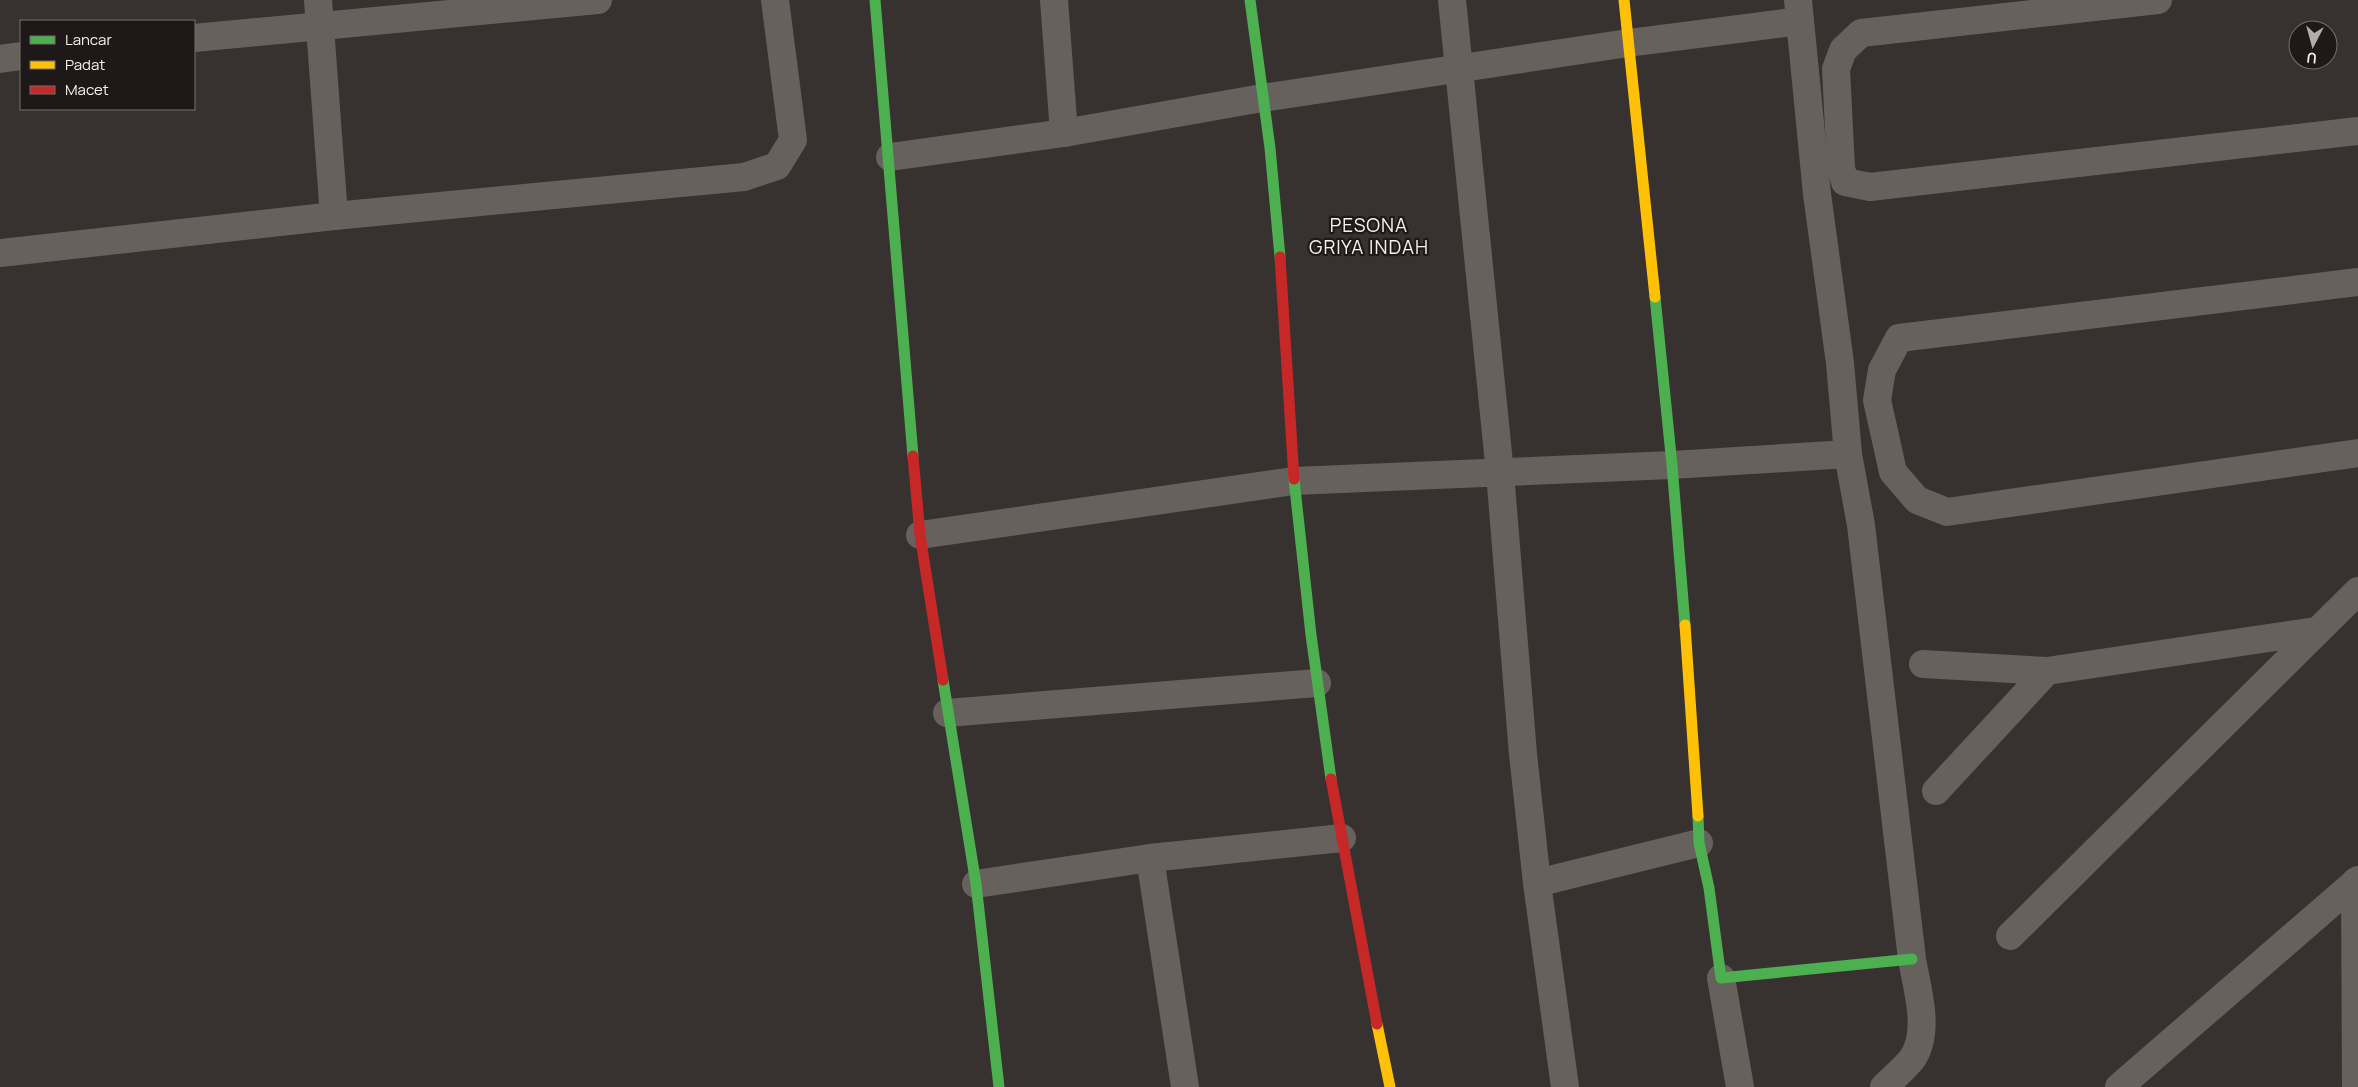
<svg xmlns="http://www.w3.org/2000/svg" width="2358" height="1087" font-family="Manrope,sans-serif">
<rect width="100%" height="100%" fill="#373130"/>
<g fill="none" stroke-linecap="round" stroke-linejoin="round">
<g stroke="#67615d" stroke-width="28">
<polyline points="1054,0 1064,133"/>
<polyline points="1452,0 1500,473 1523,754 1537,883 1565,1087"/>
<path d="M1798 0 1817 194 1840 363 1848 454 1861 525 1912 959C1917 989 1931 1032 1912 1059 1904 1069 1893 1078 1884 1087"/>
<polyline points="2158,0 1861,33 1843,50 1836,69 1841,168 1845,182 1870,187 2358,131"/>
<polyline points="194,38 598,0"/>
<polyline points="0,59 21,56"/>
<polyline points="890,157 1064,133 1262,98 1628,43 1800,21"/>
<polyline points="334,216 744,177 777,166 793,140 775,0"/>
<polyline points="0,253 334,216 318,0"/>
<polyline points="2358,282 1899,338 1882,370 1877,400 1893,472 1917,500 1947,512 2358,453"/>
<polyline points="920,535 1294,481 1672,465 1848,454"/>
<polyline points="1923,664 2047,671 2316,631"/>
<polyline points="947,713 1317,683"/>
<polyline points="1936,791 2047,671"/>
<polyline points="1150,858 1185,1087"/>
<polyline points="1537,883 1699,843"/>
<polyline points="976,884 1150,858 1342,838"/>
<polyline points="2010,936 2358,591"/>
<polyline points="1721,978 1740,1087"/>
<polyline points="2119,1087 2358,880"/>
<polyline points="2356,1087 2355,882 2358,882"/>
</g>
<g stroke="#4caf50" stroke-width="11">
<polyline points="875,0 913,456"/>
<polyline points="1250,0 1270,148 1280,257"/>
<polyline points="1655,297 1672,465 1685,625"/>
<polyline points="1294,479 1311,635 1331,779"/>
<polyline points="943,680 976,884 999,1087"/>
<polyline points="1698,816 1699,843 1709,888 1721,978 1912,959"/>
</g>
<g stroke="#ffc107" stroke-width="11">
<polyline points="1624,0 1655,297"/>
<polyline points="1685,625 1698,816"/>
<polyline points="1377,1024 1390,1087"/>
</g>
<g stroke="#c62828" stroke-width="11">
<polyline points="1280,257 1294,479"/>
<polyline points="913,456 920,535 943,680"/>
<polyline points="1331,779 1377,1024"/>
</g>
</g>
<g text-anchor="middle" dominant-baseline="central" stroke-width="4.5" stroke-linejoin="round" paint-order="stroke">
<g font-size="19" letter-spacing="1" fill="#f6efed" stroke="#1e1918">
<text x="1369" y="225">PESONA<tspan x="1369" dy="22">GRIYA INDAH</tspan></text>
</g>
</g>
<rect x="20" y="20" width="175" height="90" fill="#1e1918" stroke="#746f6d"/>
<rect x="30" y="36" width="25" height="8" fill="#4caf50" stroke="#746f6d"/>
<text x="65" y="45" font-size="15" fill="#f6efed">Lancar</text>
<rect x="30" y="61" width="25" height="8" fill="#ffc107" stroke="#746f6d"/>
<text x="65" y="70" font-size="15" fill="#f6efed">Padat</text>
<rect x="30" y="86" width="25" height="8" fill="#c62828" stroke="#746f6d"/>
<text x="65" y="95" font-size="15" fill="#f6efed">Macet</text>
<g transform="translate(2313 45) rotate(186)"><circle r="24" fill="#1e1918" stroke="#746f6d"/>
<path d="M0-4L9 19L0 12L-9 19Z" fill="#b3acab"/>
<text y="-8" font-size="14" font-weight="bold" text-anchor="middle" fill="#f6efed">U</text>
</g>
</svg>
